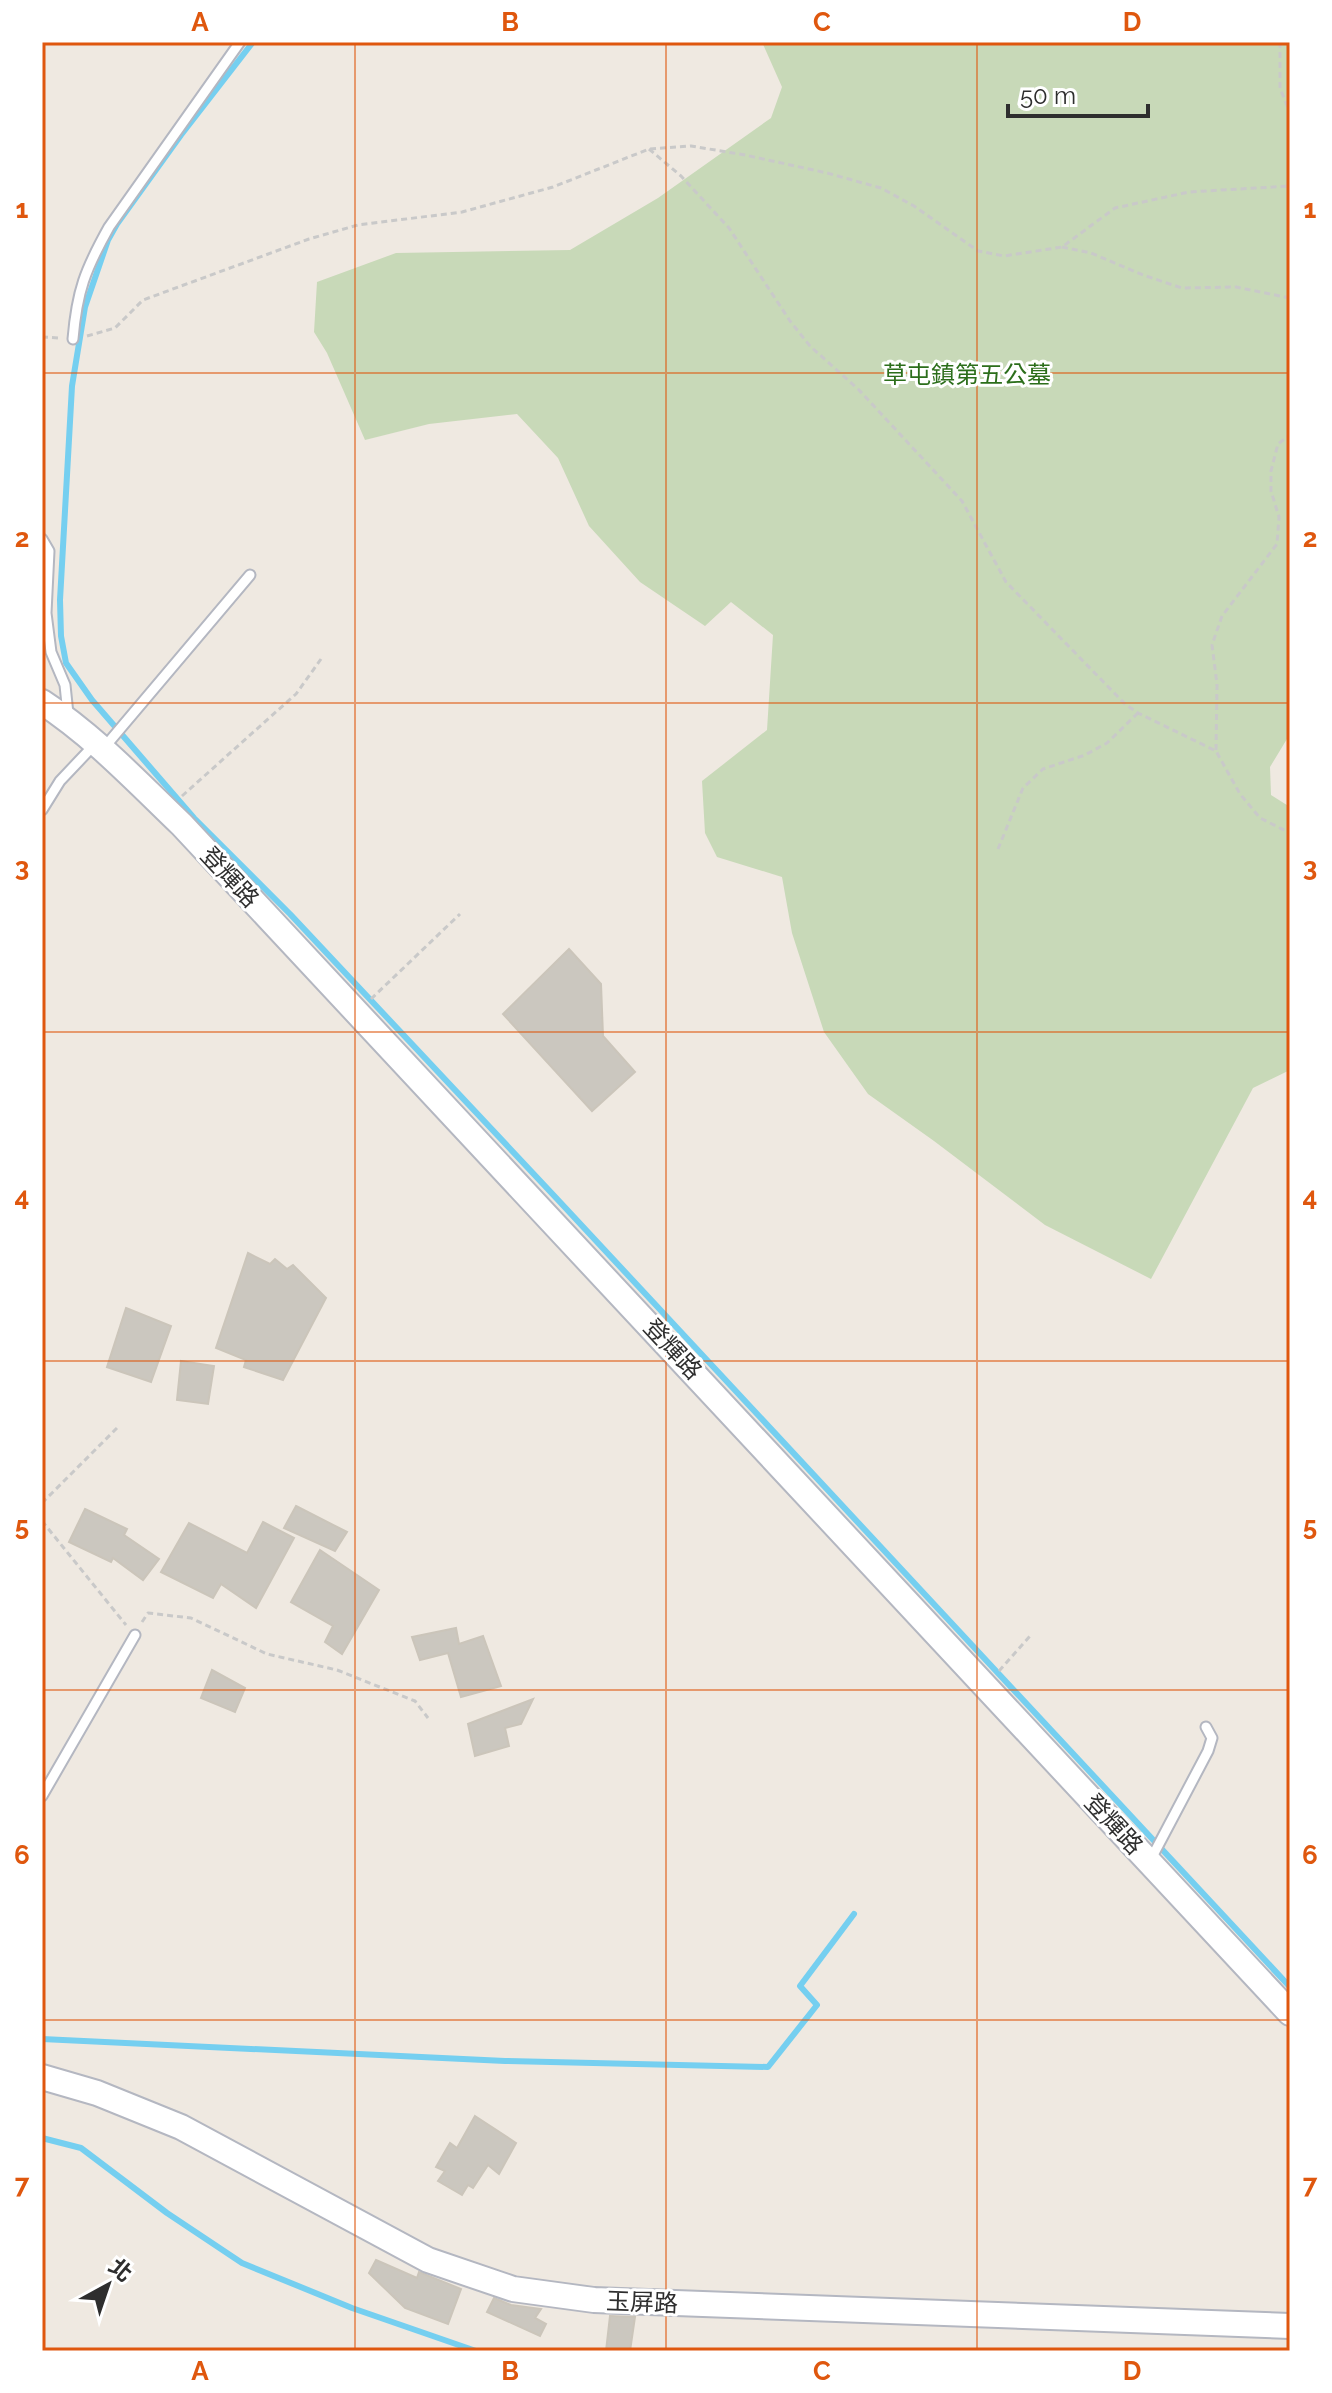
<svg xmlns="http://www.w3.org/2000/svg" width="1332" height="2393" font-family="Raleway,'Noto Sans TC',sans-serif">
<rect width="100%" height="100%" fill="#efe9e1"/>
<polygon fill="#c8d9b8" points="762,42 1290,42 1290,734 1270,767 1271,795 1290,807 1290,1070 1253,1088 1151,1279 1045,1225 934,1141 868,1094 824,1032 792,933 782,877 717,857 705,833 702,781 767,730 773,635 731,602 705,626 640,582 589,526 558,458 517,414 429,424 365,440 327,353 314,332 317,282 396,253 570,250 658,198 771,118 782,87"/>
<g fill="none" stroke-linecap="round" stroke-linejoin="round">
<g stroke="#75cff0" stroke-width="6">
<polyline points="253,42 181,135 117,224 108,240 85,307 72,386 60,600 61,636 66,663 92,700 194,818 290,914 559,1201 1290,1987"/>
<polyline points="42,2039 505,2061 768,2067 817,2005 800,1986 854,1914"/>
<polyline points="42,2138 81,2148 167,2213 242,2263 352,2308 476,2351"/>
</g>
</g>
<g fill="#cbc7bf" stroke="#cbc5ba" stroke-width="2">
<polygon points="569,949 601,984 603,1036 635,1072 592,1111 503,1014"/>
<polygon points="248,1253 270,1264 275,1259 287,1269 293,1265 326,1298 283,1380 244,1367 246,1360 216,1348"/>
<polygon points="126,1308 171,1326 151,1382 107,1367"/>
<polygon points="181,1361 214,1366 208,1404 177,1400"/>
<polygon points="296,1506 347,1532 335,1551 284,1528"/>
<polygon points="85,1509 127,1529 124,1535 159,1559 143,1580 113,1558 111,1562 69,1542"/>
<polygon points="263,1522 294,1538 256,1608 221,1584 213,1598 161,1572 189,1523 247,1553"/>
<polygon points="320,1550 379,1590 342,1654 325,1642 333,1626 291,1602"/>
<polygon points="456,1628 459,1644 483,1636 501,1686 461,1697 448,1653 420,1660 412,1637"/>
<polygon points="212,1670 245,1688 235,1712 201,1698"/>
<polygon points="533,1699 521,1724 505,1728 509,1746 475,1756 468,1724"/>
<polygon points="475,2116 516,2143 499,2174 488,2165 473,2188 468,2185 462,2195 438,2181 445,2171 436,2167 450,2143 457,2148"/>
<polygon points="376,2260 417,2278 419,2272 461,2289 448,2324 405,2308 369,2273"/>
<polygon points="494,2298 511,2305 541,2309 535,2318 546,2324 540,2336 487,2312"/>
<polygon points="610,2316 635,2317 630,2351 606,2351"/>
</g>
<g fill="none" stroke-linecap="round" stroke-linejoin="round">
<defs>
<g id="lane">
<path d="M73 339C77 291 85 270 109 227L240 42"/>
<polyline points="42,539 49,551 46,613 51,652 65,685 68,714"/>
<polyline points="103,749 250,575"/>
<polyline points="42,810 60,781 95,744"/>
<polyline points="42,1796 135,1635"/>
<polyline points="1151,1859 1208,1751 1212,1738 1206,1727"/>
</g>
<g id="secondary">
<path d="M42 702C94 736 137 782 182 825L1290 2013"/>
<polyline points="42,2077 97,2093 181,2127 428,2260 513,2289 594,2300 1290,2326"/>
</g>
</defs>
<use href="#lane" stroke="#b4b7c1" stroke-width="13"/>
<use href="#secondary" stroke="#b4b7c1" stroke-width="28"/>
<g stroke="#c9c9c9" stroke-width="3" stroke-dasharray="6 4" stroke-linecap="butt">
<polyline points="1280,42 1280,88 1290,113"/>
<polyline points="649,149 681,176 729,228 790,321 810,346 859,390 962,501 1006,582 1125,704 1138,713 1216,751 1240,794 1260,818 1290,833"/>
<polyline points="1288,185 1290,149"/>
<polyline points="1062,247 1091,253 1143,275 1182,288 1236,287 1290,298"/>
<polyline points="87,336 115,328 143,300 309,239 358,225 462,212 553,187 649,149 691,146 745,155 827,173 881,188 914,206 978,251 1004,256 1062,247 1115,208 1189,192 1290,186"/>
<polyline points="42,337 60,338"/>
<polyline points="1216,750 1217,684 1212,645 1222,616 1277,544 1279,517 1271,491 1271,471 1278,444 1290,435"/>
<polyline points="182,796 296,694 321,659"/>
<polyline points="998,849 1023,788 1043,769 1085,755 1107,743 1138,713"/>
<polyline points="371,999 460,914"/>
<polyline points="42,1503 119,1426"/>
<polyline points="42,1521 126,1625"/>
<polyline points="142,1622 148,1613 191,1618 267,1654 337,1670 415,1701 428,1718"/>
<polyline points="999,1671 1031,1635"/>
</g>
<use href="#lane" stroke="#fff" stroke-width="9"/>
<use href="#secondary" stroke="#fff" stroke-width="24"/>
</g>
<path fill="none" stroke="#df570e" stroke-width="2" stroke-opacity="0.55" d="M355 42V2351M666 42V2351M977 42V2351M42 373H1290M42 703H1290M42 1032H1290M42 1361H1290M42 1690H1290M42 2020H1290"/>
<g text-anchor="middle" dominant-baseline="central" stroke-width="6" stroke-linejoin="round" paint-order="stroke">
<g font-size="24" fill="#2c6e1b" stroke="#fff">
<text x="967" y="374">草屯鎮第五公墓</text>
</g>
<g font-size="24" fill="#2e2e2e" stroke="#fff">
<text transform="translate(230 877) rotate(47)">登輝路</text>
<text transform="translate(673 1349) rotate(47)">登輝路</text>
<text transform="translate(1114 1824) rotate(47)">登輝路</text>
<text transform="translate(642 2302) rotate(2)">玉屏路</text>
</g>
</g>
<rect width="1332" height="2393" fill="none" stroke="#ffffff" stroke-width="88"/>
<g transform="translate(108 2285) rotate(40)" stroke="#ffffff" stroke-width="6" paint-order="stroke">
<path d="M0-6L14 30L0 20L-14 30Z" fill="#2e2e2e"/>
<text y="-12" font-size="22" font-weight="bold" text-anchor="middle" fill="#2e2e2e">北</text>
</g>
<path d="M1008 104v12h140v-12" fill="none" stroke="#2e2e2e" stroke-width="4"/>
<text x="1020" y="104" font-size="24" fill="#2e2e2e" stroke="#ffffff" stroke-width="6" paint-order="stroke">50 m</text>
<rect x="44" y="44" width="1244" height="2305" fill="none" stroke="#df570e" stroke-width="3"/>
<g font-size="26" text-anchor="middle" font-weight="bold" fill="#df570e">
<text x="200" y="31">A</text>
<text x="510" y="31">B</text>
<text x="822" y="31">C</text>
<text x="1132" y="31">D</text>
<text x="22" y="218">1</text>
<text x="1310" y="218">1</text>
<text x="22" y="547">2</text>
<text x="1310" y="547">2</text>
<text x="22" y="876">3</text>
<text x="1310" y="876">3</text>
<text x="22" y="1206">4</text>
<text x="1310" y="1206">4</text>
<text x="22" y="1535">5</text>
<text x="1310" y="1535">5</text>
<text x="22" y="1864">6</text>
<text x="1310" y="1864">6</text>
<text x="22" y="2193">7</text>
<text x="1310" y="2193">7</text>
<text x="200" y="2380">A</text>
<text x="510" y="2380">B</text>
<text x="822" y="2380">C</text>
<text x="1132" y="2380">D</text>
</g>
</svg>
